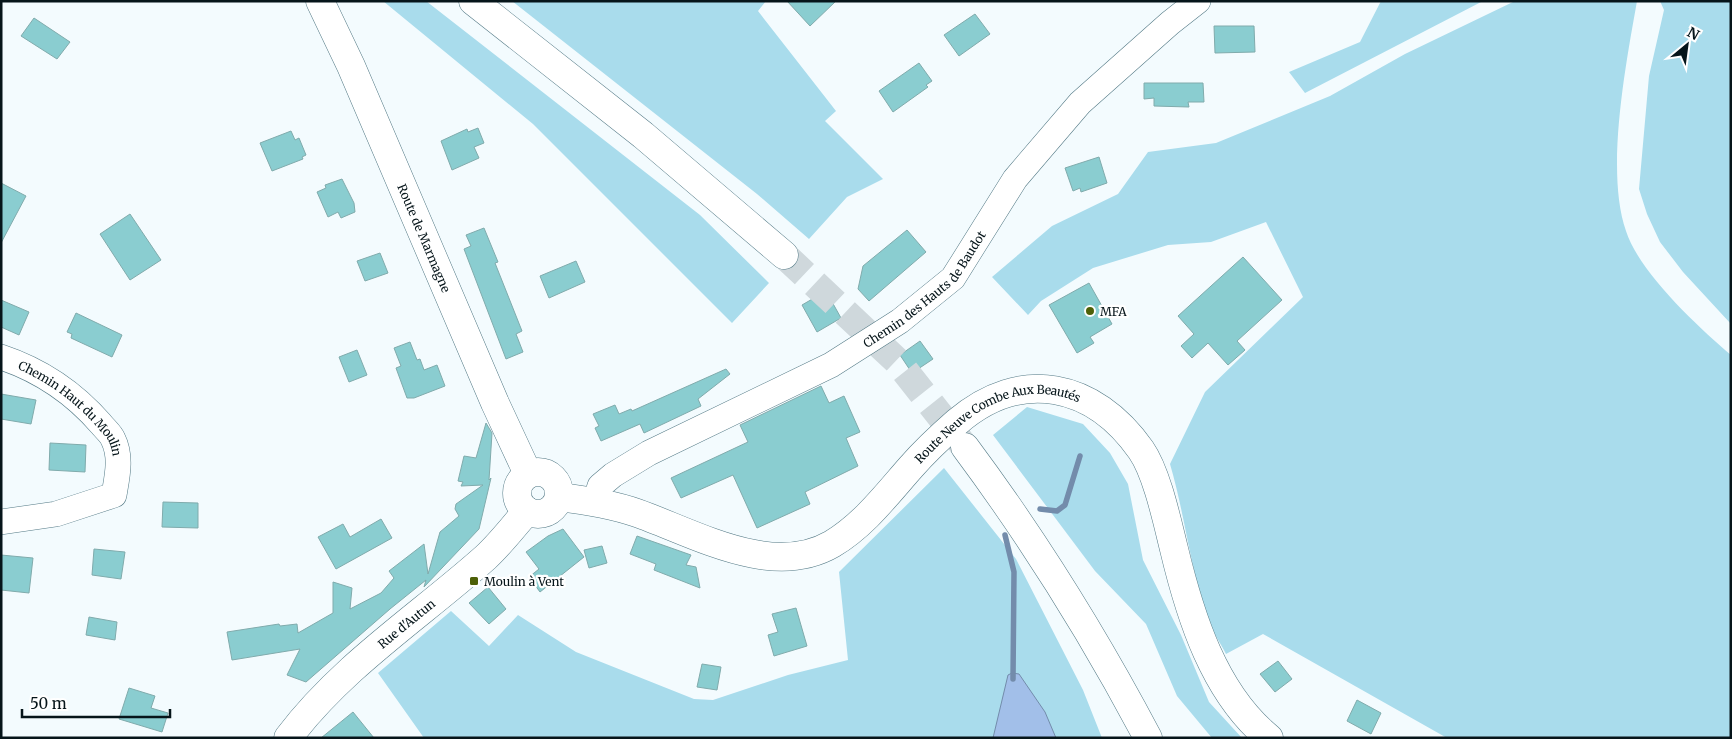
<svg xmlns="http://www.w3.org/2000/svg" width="1732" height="739" font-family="Merriweather,serif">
<rect width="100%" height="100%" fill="#f3fbfe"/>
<g fill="#a9dcec">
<polygon points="383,1 426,1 700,215 769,283 732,323 533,124"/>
<polygon points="512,1 766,1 758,11 836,111 825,121 883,179 847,197 809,239 757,194"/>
<polygon points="1381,1 1483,1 1305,93 1289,72 1360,42"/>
<path d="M1515 1H1637C1626 64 1605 171 1626 231 1639 272 1698 327 1731 355V738H1447L1263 634 1226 654C1220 642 1211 630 1207 617 1190 567 1185 515 1170 464L1205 392 1303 297 1266 222 1211 242 1168 245 1093 268 1041 301 1028 315 992 277 1052 226 1118 194 1148 152 1216 143 1330 96 1405 54Z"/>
<polygon points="1660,1 1731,1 1731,324 1683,272 1660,242 1647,214 1639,189 1649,76 1664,10"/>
<polygon points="1027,407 1083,424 1110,453 1128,484 1143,560 1181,635 1209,702 1242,738 1212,738 1177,696 1146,624 1095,571 993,435"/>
<polygon points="944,468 1016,559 1083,690 1102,738 424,738 378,673 451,611 489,646 518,615 576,652 694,699 713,700 788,675 848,660 839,572"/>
</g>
<polygon fill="#a2bfe9" stroke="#738cab" points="1012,673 1019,674 1045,712 1056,738 993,738 1008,675"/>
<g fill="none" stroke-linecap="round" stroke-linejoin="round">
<g stroke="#738cab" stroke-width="5.5">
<polyline points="1040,509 1057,511 1065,505 1080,456"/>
<polyline points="1005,535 1014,572 1013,679"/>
</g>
</g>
<g fill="#8acdd0" stroke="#80abac">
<polygon points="787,1 836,1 810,26"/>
<polygon points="975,14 990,34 959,56 944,35"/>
<polygon points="34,18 70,42 57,59 21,36"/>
<polygon points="1214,26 1254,26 1255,52 1215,53"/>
<polygon points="919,63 932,81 926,85 928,87 893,112 879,91"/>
<polygon points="1144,83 1203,83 1204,102 1188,102 1189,107 1154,106 1154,98 1144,99"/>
<polygon points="478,128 484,143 474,147 479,158 452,170 441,141 467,129 468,132"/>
<polygon points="291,131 295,140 299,138 306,155 302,157 303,159 272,171 260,143"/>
<polygon points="1099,157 1107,183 1081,192 1080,188 1073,191 1065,168"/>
<polygon points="342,179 354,203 355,212 341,218 338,212 328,217 317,192 326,188 325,185"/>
<polygon points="1,183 26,196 1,243"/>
<polygon points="130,214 161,260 130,280 100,234"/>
<polygon points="484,228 498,262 495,263 522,331 516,334 523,352 506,359 464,249 471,246 466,235"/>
<polygon points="907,230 926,252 869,301 858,289 863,266"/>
<polygon points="380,253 388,273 365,281 357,261"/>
<polygon points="1243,257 1282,300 1237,341 1245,350 1228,365 1208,343 1192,358 1181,346 1194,334 1178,316"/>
<polygon points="576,261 585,282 549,298 540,276"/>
<polygon points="1089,283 1112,324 1090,337 1094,343 1077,353 1049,305"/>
<polygon points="826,291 841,318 817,332 802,305"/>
<polygon points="1,300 29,312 19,335 1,327"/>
<polygon points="76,313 122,335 112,357 71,338 72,334 67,332"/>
<polygon points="920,341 933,359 912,373 900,355"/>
<polygon points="410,342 417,360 420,359 424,370 437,365 445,386 414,398 407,398 396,368 401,366 394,348"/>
<polygon points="357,350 367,375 349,382 339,357"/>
<polygon points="726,369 730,374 698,399 701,406 644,433 640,424 601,441 595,428 599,426 593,414 615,405 619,414 631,409 632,411"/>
<polygon points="821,386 829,403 844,396 860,432 846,438 858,466 805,492 810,504 757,528 733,475 681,498 671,478 748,442 740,425"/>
<polygon points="1,394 36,400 31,424 1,419"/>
<polygon points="486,423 492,433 489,480 491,478 479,529 424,587 426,580 390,609 306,682 287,675 300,649 232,660 227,632 279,624 280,626 297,624 298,633 333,613 333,582 352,588 350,609 381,593 394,578 389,571 424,544 428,574 440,532 459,516 455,509 456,504 483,485 461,486 463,482 458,481 464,456 476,458"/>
<polygon points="50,443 86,445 85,472 49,470"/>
<polygon points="163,502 198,503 198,528 162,527"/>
<polygon points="381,519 392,538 336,569 318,537 343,524 350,537"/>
<polygon points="563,529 584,557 540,592 529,577 539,569 526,552 548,536"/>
<polygon points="637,536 691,555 686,565 696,567 700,588 654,570 656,564 630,554"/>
<polygon points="602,546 607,563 589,568 584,550"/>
<polygon points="94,549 125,552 121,579 92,575"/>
<polygon points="1,555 33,558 29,593 1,590"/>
<polygon points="488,587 506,609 489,624 469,603"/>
<polygon points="796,608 807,646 774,656 768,635 778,632 772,614"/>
<polygon points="89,617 117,622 115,640 86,635"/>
<polygon points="1278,661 1292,679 1275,692 1260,674"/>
<polygon points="702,664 721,667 717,690 697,687"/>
<polygon points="129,688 155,696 151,708 168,713 162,732 119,719"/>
<polygon points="1357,700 1381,713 1371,734 1347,721"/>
<polygon points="353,712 374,738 321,738"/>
</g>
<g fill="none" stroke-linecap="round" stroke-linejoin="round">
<polyline stroke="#cfd8dc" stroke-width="28" stroke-dasharray="28 14" stroke-linecap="butt" points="784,255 897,361 964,446"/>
<defs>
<g id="minor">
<path id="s1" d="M1 357C40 370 75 394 101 424 105 429 111 434 113 439 122 457 117 477 114 495L56 514 1 522"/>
<path id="s2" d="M595 502 600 486 613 475 649 453 831 365 900 321 953 278 1015 179 1080 103 1170 23 1198 1"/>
</g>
<g id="major">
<path id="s3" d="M320 1 351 66 495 403 528 474"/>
<polyline points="473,1 643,135 784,255"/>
<path d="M965 447C1035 541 1093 634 1148 738"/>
<circle cx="538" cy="493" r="21"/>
<path id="s4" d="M559 497C585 500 611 504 637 513 694 533 772 579 832 544 864 525 887 494 911 467 925 451 941 436 957 422 1021 367 1094 383 1141 450 1157 473 1167 521 1174 549 1190 616 1214 693 1269 738"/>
<path id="s5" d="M288 738C342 666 420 616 486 557 501 543 514 526 527 511"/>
</g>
</defs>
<use href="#minor" stroke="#547a86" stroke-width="26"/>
<use href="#major" stroke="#547a86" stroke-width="29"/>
<use href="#minor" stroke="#fff" stroke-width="25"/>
<use href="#major" stroke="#fff" stroke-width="28"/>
</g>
<g fill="#4d6008" stroke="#fff" stroke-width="2">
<circle cx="1090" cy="311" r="5"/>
<rect x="469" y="576" width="10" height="10" rx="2.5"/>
</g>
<g text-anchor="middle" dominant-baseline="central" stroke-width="4.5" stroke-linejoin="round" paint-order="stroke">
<g font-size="12" fill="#06151a" stroke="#fff">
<text stroke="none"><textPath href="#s3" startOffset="259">Route de Marmagne</textPath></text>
<text stroke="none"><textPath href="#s2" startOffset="400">Chemin des Hauts de Baudot</textPath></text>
<text stroke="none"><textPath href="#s1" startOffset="89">Chemin Haut du Moulin</textPath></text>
<text stroke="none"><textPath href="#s4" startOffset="498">Route Neuve Combe Aux Beautés</textPath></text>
<text stroke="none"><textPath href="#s5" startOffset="165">Rue d'Autun</textPath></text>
</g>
<g font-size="12" fill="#06151a" stroke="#fff" text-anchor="start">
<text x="1100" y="311">MFA</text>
<text x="484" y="581">Moulin à Vent</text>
</g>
</g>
<rect width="1732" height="739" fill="none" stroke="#06151a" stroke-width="5"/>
<g transform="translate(1687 45) rotate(29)" stroke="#ffffff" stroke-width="4" paint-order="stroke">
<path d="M0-4L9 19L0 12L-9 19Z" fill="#06151a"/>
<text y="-8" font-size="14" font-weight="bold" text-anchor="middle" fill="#06151a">N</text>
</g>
<path d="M22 709v8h148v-8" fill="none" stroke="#06151a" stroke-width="2.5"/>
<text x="30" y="709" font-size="15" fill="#06151a" stroke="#ffffff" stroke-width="4" paint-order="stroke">50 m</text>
</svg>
